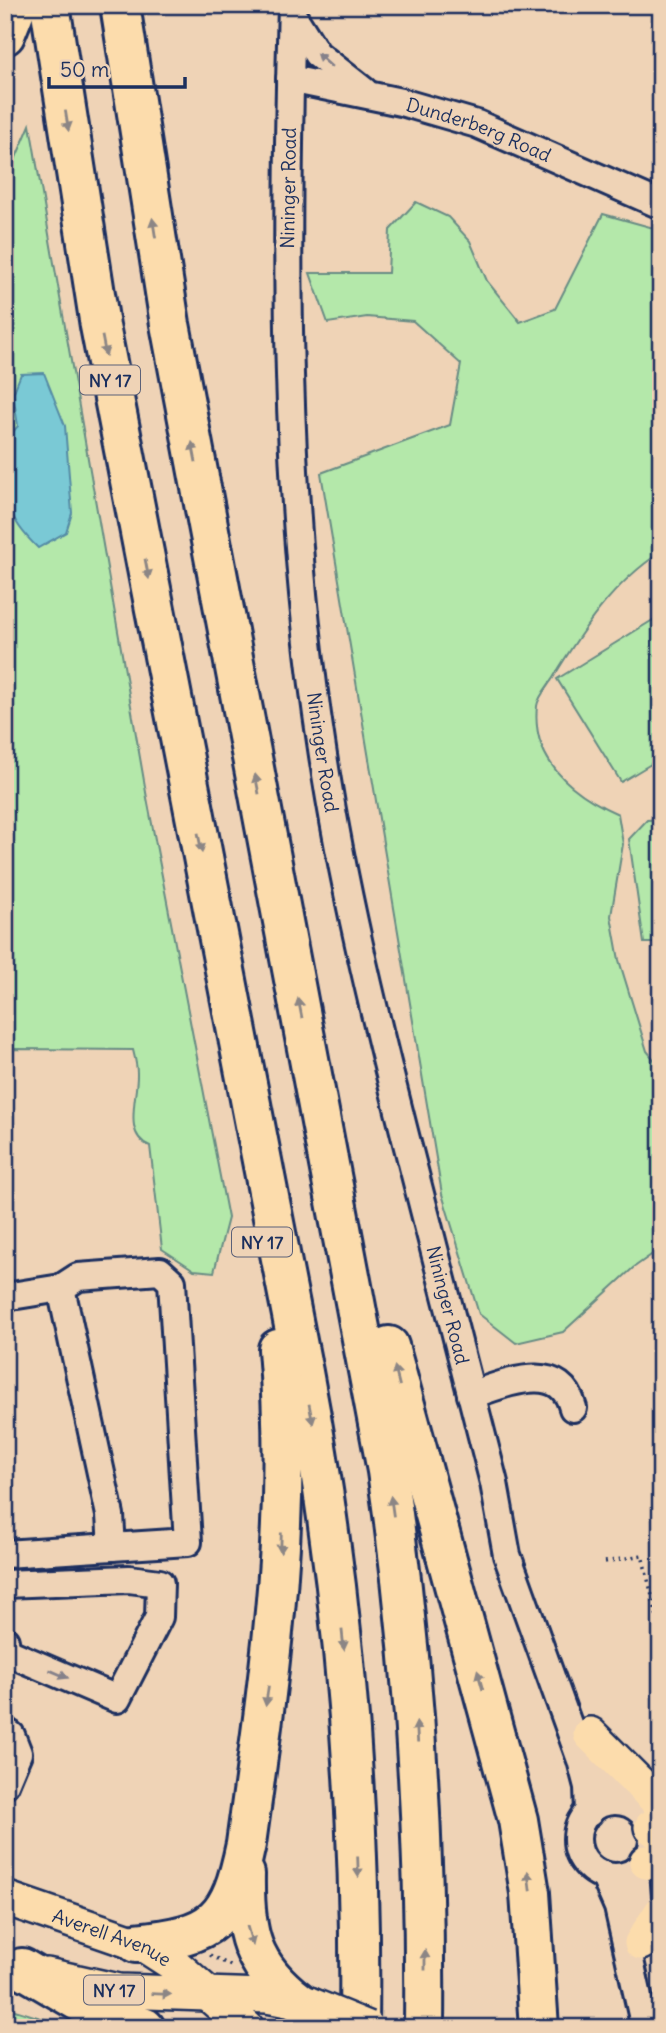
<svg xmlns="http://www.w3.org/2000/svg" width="666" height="2033" font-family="Delius,sans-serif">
<rect width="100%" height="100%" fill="#efd3b6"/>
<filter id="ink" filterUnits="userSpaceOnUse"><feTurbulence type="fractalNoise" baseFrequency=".0143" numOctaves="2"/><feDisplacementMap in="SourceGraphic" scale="14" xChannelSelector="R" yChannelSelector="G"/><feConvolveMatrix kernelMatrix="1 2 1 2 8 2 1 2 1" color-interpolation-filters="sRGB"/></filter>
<g filter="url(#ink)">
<g fill="#b4e8aa" stroke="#688c84" stroke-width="2">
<path d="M30 125 147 798 228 1218 214 1272 194 1270 162 1249 150 1146C122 1135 138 1097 137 1073 137 1065 135 1058 133 1050L15 1049 5 1055V183Z"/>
<path d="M416 202 448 217 470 241 487 281 520 322 555 309 603 214 661 230V552C613 583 582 630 553 678 548 686 538 697 537 706 531 762 573 794 618 814L623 844 611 916 619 960 647 1051 661 1068V1248L633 1268 563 1332 516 1343 479 1314 442 1194 321 473 450 425 461 364 413 321 367 317 328 323 310 273H388L390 230Z"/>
<polygon points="661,615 661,758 621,782 557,679"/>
<polygon points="661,819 661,943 644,943 629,839 647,820"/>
<polygon points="5,2007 73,2028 5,2028"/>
</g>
<path fill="#7ac9d5" stroke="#548ba5" stroke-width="2" d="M44 373 65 426 72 513 66 532 38 548C0 512 5 492 5 441L18 426 13 394 21 374Z"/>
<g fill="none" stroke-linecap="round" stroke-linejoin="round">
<defs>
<g id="minor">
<path id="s1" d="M292 5C285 252 284 498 321 742 341 879 374 1013 408 1147 436 1259 465 1371 494 1483L507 1555 581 1760 588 1787 589 1813"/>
<polyline points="293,16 317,54 364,91"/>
<path id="s2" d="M290 79 401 102 477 124 661 205"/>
<polyline points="61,1288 110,1515 112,1547"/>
<polyline points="5,1297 61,1288 78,1277 160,1271 172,1282 188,1542 5,1554"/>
<path d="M471 1395C505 1384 560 1358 573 1408"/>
<polyline points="5,1584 129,1579 160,1583 159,1617 117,1699 7,1652 5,1641"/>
<polyline points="5,1731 11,1735 18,1753 5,1784"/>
<polyline points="592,1739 608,1780 626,1801"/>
<circle cx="615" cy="1839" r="38"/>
<polyline points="635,1871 640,1939"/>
<polyline points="604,1875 618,1907 645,2028"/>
</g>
<g id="major">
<polyline points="590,1734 661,1805"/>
<polyline points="651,1827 661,1835"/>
<polyline points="646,1862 661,1863"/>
<path id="s3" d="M5 1898 147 1947 175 1965 247 2028"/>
<polyline points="641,1943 661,1912"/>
<polyline points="47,1975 119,1991 267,1996 309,2004"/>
</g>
<g id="highway">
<path d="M50 5 100 326 303 1372C344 1589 362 1807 359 2028"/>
<path d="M120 5 170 324 387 1471C414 1656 426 1841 424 2028"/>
<polyline points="5,35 17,5"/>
<polyline points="389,1346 518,1820 530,1893 539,2028"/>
<path d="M245 1874C244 1932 250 1965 299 2002"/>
<path d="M136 1943C215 1935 230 1921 246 1844 269 1676 293 1520 278 1349"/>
<polyline points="22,1968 92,2009 145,2028"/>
</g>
</defs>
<use href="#minor" stroke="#1b2f5e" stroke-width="32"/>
<use href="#major" stroke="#1b2f5e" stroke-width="38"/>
<use href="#highway" stroke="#1b2f5e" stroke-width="44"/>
<g stroke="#1b2f5e" stroke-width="3.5" stroke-dasharray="2 5" stroke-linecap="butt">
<polyline points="605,1562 642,1555 661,1633"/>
<polyline points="210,1955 231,1966"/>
</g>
<use href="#minor" stroke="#efd3b6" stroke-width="26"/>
<use href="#major" stroke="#fcdcac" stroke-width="33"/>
<use href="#highway" stroke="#fcdcac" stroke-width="38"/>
<defs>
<polyline id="major-bridge" points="309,2004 368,2028"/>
</defs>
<use href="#major-bridge" stroke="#1b2f5e" stroke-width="38" stroke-linecap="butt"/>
<use href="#major-bridge" stroke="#fcdcac" stroke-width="33"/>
</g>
<defs><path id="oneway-solid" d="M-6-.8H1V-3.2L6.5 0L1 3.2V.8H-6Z" transform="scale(1.75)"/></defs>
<g fill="#85818a">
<use href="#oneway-solid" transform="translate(324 60) rotate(-138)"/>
<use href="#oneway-solid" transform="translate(59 1674) rotate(23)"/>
</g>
<g fill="#8c8685">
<use href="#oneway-solid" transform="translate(67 121) rotate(81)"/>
<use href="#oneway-solid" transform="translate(154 228) rotate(-99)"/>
<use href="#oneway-solid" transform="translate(104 346) rotate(79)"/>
<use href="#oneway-solid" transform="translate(194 452) rotate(-101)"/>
<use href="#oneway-solid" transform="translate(147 569) rotate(79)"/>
<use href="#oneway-solid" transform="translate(257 784) rotate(-101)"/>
<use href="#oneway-solid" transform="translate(200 843) rotate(79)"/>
<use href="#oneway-solid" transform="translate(300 1008) rotate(-101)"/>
<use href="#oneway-solid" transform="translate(397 1376) rotate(-104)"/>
<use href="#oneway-solid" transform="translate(311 1414) rotate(79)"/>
<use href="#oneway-solid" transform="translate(392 1506) rotate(-98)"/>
<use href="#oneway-solid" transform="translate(281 1543) rotate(92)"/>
<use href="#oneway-solid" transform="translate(343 1640) rotate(84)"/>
<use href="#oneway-solid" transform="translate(480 1680) rotate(-106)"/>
<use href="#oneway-solid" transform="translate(267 1696) rotate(98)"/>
<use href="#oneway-solid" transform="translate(417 1732) rotate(-94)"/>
<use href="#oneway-solid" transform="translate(358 1867) rotate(88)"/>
<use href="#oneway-solid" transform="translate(529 1881) rotate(-97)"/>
<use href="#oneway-solid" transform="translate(250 1936) rotate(73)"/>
<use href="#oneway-solid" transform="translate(425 1960) rotate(-90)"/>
<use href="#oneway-solid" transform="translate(161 1994) rotate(2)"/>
</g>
</g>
<g text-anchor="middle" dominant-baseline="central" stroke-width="7" stroke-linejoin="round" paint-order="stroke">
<g fill="#efd3b6" stroke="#5b6078" stroke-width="2">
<rect x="80" y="365.5" width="60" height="29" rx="5"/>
<rect x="232" y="1227.5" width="60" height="29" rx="5"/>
<rect x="84" y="1975.5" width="60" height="29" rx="5"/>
</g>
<g font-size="18" font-weight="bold" fill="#1b2f5e">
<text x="110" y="380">NY 17</text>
<text x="262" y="1242">NY 17</text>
<text x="114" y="1990">NY 17</text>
</g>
<g font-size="19" fill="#1b2f5e" stroke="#efd3b6">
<text stroke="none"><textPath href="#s2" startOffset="196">Dunderberg Road</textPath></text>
<text transform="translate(288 188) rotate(-89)">Nininger Road</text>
<text stroke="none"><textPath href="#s1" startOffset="749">Nininger Road</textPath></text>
<text stroke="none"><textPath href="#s1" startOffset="1316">Nininger Road</textPath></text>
<text stroke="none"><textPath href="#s3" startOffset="114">Averell Avenue</textPath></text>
</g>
</g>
<rect width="666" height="2033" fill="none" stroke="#efd3b6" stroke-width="28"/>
<rect x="14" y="14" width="638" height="2005" fill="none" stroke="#1b2f5e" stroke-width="2.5" filter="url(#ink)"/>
<path d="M49 77v10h136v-10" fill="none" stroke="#1b2f5e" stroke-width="3.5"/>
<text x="60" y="77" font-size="21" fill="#1b2f5e" stroke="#efd3b6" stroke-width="5" paint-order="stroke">50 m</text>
</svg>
